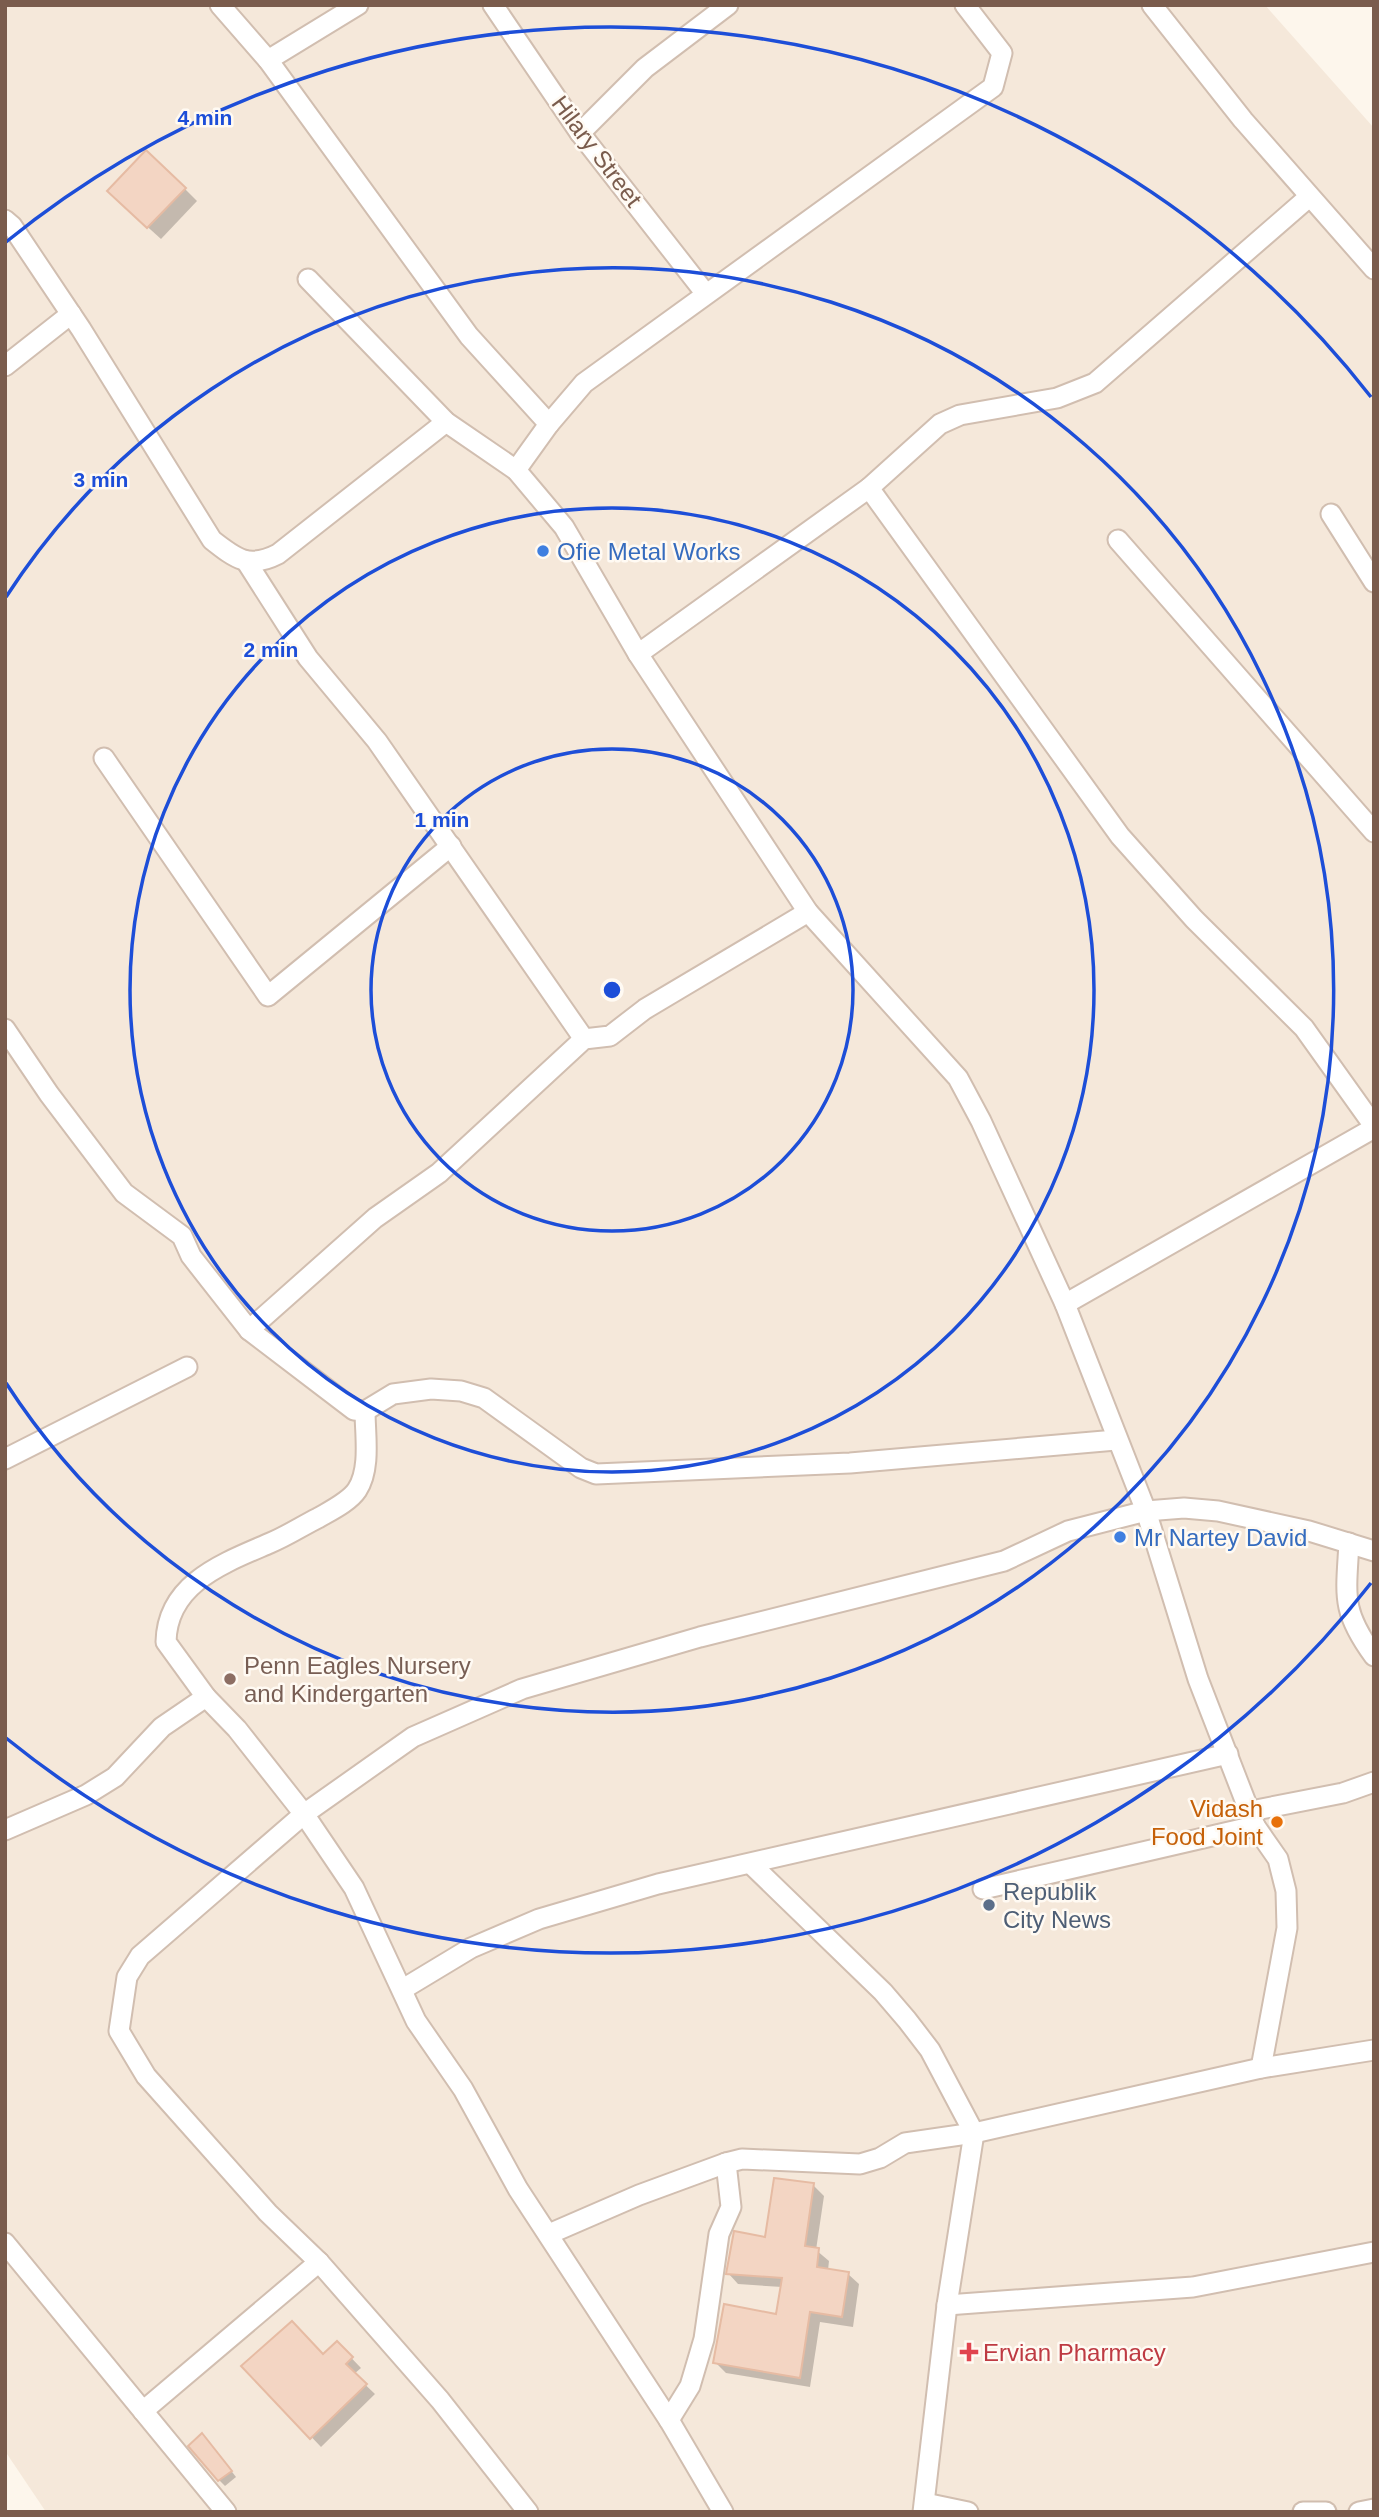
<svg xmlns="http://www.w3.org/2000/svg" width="1379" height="2517" font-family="Helvetica,sans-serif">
<rect width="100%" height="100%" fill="#fdf6ec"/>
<polygon fill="#f5e8da" points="5,5 1265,5 1374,128 1374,2512 46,2512 5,2451"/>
<g fill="#0003">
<polygon points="185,189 197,201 161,239 121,203"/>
<polygon points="813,2185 824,2196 816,2250 829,2261 828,2270 848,2274 859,2284 853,2327 820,2322 810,2387 726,2373 715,2362 778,2316 782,2287 738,2284 728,2273 735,2233 767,2239"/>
<polygon points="337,2343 361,2368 354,2374 375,2394 321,2447 244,2366 323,2356"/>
<polygon points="208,2441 236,2477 225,2486 219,2480"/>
</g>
<g fill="#f3d5c3" stroke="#e6bba3" stroke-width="2">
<polygon points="146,150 186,188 147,228 107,191"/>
<polygon points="774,2178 814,2183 805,2246 819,2248 817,2267 849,2272 842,2317 810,2312 800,2378 713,2363 724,2304 776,2314 782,2278 726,2274 734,2231 765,2237"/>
<polygon points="292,2321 323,2354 337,2341 353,2357 346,2364 367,2384 310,2439 241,2366"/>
<polygon points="202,2433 232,2471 218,2481 188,2446"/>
</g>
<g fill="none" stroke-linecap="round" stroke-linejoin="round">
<defs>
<g id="minor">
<polyline points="220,5 268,60 469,336 549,424 516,470 564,527 638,654 808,912 958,1078 981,1121 1065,1304 1146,1511 1198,1679 1255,1826 1278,1859 1286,1891 1287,1928 1261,2068"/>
<polyline points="493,5 580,133 706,294"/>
<polyline points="1152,5 1243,120 1374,269"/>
<polyline points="268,60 358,5"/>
<polyline points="580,133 645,68 728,5"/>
<path d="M5 220 12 226 81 329 212 540C236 559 249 569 278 554L446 422"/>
<polyline points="308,279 446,422 516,470"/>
<polyline points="5,366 71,314"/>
<polyline points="549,424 584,383 993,87 1002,53 965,5"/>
<polyline points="869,488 1120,836 1194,919 1304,1028 1374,1126"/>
<polyline points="1331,514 1374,582"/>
<polyline points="1118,540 1374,832"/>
<polyline points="246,561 308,658 377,741 584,1039"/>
<polyline points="638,654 869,488 940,424 960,415 1057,398 1095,383 1309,197"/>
<polyline points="104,758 268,996 451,846"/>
<polyline points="5,1029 49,1094 124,1193 182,1236 191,1256 249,1330 354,1410 365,1411 393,1394 431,1389 461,1391 484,1398 581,1468 596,1474 850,1463 1116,1440"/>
<polyline points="1065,1304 1374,1128"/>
<polyline points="249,1330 375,1218 439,1173 584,1039 610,1036 645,1009 808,912"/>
<path d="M365 1411C365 1434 371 1469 357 1490 349 1502 330 1511 318 1518 302 1526 287 1536 270 1543 224 1563 167 1583 166 1642L206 1697 237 1729 304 1814 354 1888 416 2021 463 2089 518 2189 669 2420 723 2512"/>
<polyline points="5,1459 187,1367"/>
<path d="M1349 1543C1346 1596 1341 1611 1374 1656"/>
<polyline points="1251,1811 1343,1793 1374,1782"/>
<polyline points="5,1830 86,1795 115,1777 162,1727 206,1697"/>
<polyline points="752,1865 883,1992 907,2020 930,2050 974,2133 947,2305 923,2512"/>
<polyline points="983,1889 1255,1826"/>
<polyline points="403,1989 471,1948 539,1919 658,1884 1228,1754"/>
<polyline points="549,2234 639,2195 726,2163 742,2159 860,2164 880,2158 905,2143 974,2133 1261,2068 1374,2050"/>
<polyline points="5,2243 226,2512"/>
<polyline points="947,2305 1193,2287 1374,2252"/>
<polyline points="143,2411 319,2262"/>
<polyline points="669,2420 690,2386 704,2339 719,2234 731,2207 726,2163"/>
<polyline points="925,2503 968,2512"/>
<polyline points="528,2512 440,2400 319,2262 268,2213 146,2076 119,2031 127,1977 140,1956 304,1814 413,1737 522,1689 700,1637 1004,1561 1068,1531 1146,1511 1184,1508 1218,1511 1309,1531 1374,1551"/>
<polyline points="1303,2512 1326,2512"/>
<polyline points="1359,2512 1374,2509"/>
</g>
</defs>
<use href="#minor" stroke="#d1beb0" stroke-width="23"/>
<use href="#minor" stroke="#fff" stroke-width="19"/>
</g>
<g fill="none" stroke="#1d4ed8" stroke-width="3.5">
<circle cx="612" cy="990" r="241"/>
<circle cx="612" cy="990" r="482"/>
<path d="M6 597A722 722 0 1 1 6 1383"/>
<path d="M1371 1583A963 963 0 0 1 6 1738M6 242A963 963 0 0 1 1371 397"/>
</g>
<g fill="#3f7fe0" stroke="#fffaf3" stroke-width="2.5">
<circle cx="543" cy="551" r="7"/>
<circle cx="1120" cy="1537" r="7"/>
</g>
<circle fill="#8d6e63" stroke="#fffaf3" stroke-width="2.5" cx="230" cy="1679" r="7"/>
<circle fill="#e8710a" stroke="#fffaf3" stroke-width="2.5" cx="1277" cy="1822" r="7"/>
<circle fill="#5c6f8a" stroke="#fffaf3" stroke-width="2.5" cx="989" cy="1905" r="7"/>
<path fill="#e0444e" stroke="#fffaf3" stroke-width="2.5" d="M965.5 2341.5h7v7h7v7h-7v7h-7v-7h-7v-7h7z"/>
<g text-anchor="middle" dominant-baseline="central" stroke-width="5" stroke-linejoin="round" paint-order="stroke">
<g font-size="24" fill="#7a5c4d" stroke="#fffaf3">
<text transform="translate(597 151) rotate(53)">Hilary Street</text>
</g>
<g font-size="24" fill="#366cbe" stroke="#fffaf3" text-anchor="start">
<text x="557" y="551">Ofie Metal Works</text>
<text x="1134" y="1537">Mr Nartey David</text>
</g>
<g font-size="24" fill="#785e54" stroke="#fffaf3" text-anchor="start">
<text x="244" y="1665">Penn Eagles Nursery<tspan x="244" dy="28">and Kindergarten</tspan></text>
</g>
<g font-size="24" fill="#c56008" stroke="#fffaf3" text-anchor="end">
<text x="1263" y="1808">Vidash<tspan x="1263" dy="28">Food Joint</tspan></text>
</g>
<g font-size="24" fill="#4e5e75" stroke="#fffaf3" text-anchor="start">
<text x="1003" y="1891">Republik<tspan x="1003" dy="28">City News</tspan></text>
</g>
<g font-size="24" fill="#be3a42" stroke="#fffaf3" text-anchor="start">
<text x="983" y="2352">Ervian Pharmacy</text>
</g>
</g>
<circle cx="612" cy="990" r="10" fill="#1d4ed8" stroke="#fffaf3" stroke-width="3.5"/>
<g font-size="21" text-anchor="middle" font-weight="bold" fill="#1d4ed8" stroke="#fffaf3" stroke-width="5" stroke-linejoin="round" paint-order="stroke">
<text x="205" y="125">4 min</text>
<text x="101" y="487">3 min</text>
<text x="271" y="657">2 min</text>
<text x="442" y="827">1 min</text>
</g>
<rect width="1379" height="2517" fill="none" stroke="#7a5c4d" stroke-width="14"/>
</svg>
